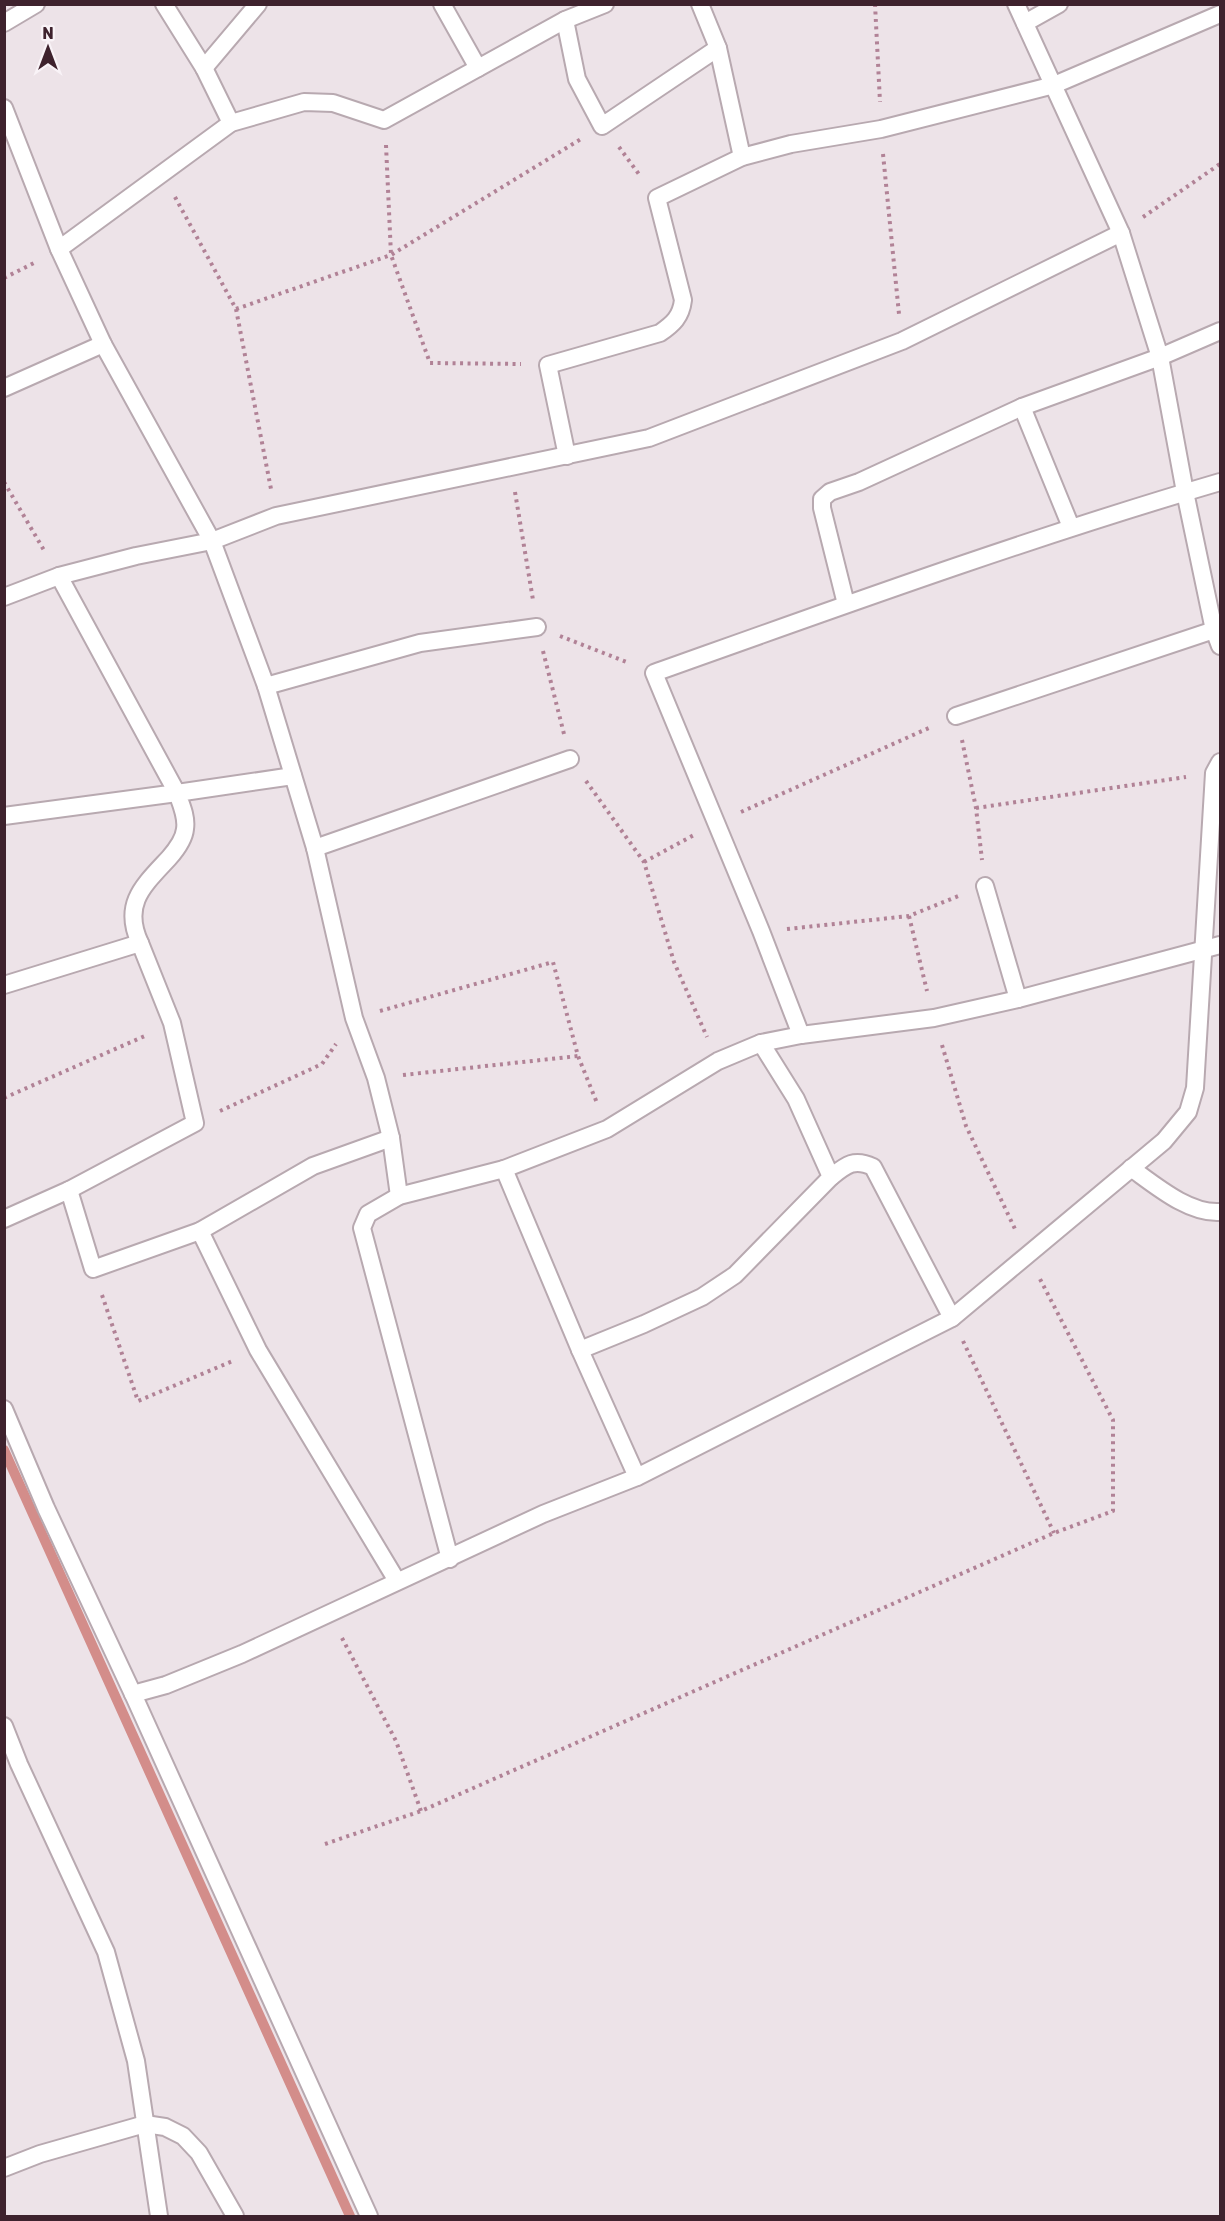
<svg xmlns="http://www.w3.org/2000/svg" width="1225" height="2221" font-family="Rubik,sans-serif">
<rect width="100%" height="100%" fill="#ede3e8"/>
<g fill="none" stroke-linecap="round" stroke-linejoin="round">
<polyline stroke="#d38d8a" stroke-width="10" points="4,1450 350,2216"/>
<defs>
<g id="minor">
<polyline points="164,4 204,68 231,123"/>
<polyline points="442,4 478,68"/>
<polyline points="700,4 718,48 742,157"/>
<polyline points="1016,4 1121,233 1160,357 1185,492 1214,630 1220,646"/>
<polyline points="565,20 577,79 602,126 718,48"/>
<polyline points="4,23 36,4"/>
<polyline points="1025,23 1059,4"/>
<polyline points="204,68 258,4"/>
<polyline points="4,108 59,249 103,344 212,541 266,686 315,848 354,1018 376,1078 391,1138 399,1196"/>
<polyline points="59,249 231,123 304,102 333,103 384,120 565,20 605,4"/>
<polyline points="4,388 103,344"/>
<polyline points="1022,407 1071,527"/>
<path d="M567 456 548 365 660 333C673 324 681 317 683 300L657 198 742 157 791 144 881 129 1054 85 1220 14"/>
<polyline points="4,597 59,576 136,556 212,541 276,516 649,438 902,341 1121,233"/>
<polyline points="846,604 822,508 822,499 830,492 859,482 1022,407 1160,357 1220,331"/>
<polyline points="266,686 420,643 537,627"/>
<polyline points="956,716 1214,630"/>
<polyline points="4,816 177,793 59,576"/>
<polyline points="315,848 570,759"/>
<polyline points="985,886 1018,999"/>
<path d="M140 943C122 904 143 886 169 858 176 850 184 840 185 829 187 817 181 804 177 793L293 776"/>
<polyline points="4,985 140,943 172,1023 195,1123 69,1190 4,1219"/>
<path d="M801 1035 761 931 654 673C842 606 1029 538 1220 482"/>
<path d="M1131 1168C1156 1186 1189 1214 1220 1212"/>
<polyline points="504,1169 580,1350 637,1477"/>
<path d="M831 1177C846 1165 854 1158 873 1167L952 1318"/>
<polyline points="69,1190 93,1269 200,1231 313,1166 391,1138"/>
<polyline points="200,1231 258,1350 397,1581"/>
<polyline points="580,1350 644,1324 702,1297 735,1275 831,1177 796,1099 761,1043"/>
<polyline points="4,1409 46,1508 133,1694"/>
<polyline points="450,1559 362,1228 368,1214 399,1196 504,1169 607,1129 718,1061 761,1043 801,1035 934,1018 1018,999 1220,945"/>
<polyline points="4,1726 19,1764 106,1952 136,2061 159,2216"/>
<polyline points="4,2168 40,2154 145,2124 165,2127 183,2136 199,2153 235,2216"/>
<polyline points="369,2216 133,1694 166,1685 242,1654 543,1514 637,1477 952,1318 1164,1141 1188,1112 1195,1088 1214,773 1220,762"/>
</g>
</defs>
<use href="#minor" stroke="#b8a9b0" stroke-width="20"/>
<g stroke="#b18296" stroke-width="4" stroke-dasharray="3 4.5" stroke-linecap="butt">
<polyline points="875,4 880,102"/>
<polyline points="386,145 391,255 430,363 521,364"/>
<polyline points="619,147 641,177"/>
<polyline points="883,154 899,314"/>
<polyline points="175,197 236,309 271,489"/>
<polyline points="1143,217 1220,164"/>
<polyline points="4,278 36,262"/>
<polyline points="236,309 391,255 581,139"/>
<polyline points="4,482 45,552"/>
<polyline points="515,492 533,600"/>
<polyline points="560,636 629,663"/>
<polyline points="543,651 564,734"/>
<polyline points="962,740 976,808 982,860"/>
<polyline points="586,781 644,862 674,962 707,1037"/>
<polyline points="976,808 1186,777"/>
<polyline points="741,812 931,727"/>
<polyline points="644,862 694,835"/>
<polyline points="909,916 927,991"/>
<polyline points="787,929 909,916 961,895"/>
<polyline points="380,1011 553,962 578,1056 597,1103"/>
<polyline points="942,1045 966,1126 1015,1229"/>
<polyline points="403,1075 578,1056"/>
<polyline points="4,1098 147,1035"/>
<polyline points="220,1111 322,1064 336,1044"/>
<polyline points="102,1295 138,1401 235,1360"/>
<polyline points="963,1341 1054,1533"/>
<polyline points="342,1638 396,1741 421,1811"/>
<polyline points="325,1844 421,1811 1054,1533 1113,1511 1113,1420 1040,1279"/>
</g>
<use href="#minor" stroke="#fff" stroke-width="16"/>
</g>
<rect width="1225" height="2221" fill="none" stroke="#3e222d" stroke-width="12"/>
<g transform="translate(48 48)" stroke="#f9f3f7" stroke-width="4.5" paint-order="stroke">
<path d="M0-4.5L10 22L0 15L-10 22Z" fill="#3e222d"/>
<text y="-9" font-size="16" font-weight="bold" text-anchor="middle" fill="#3e222d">N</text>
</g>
</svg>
